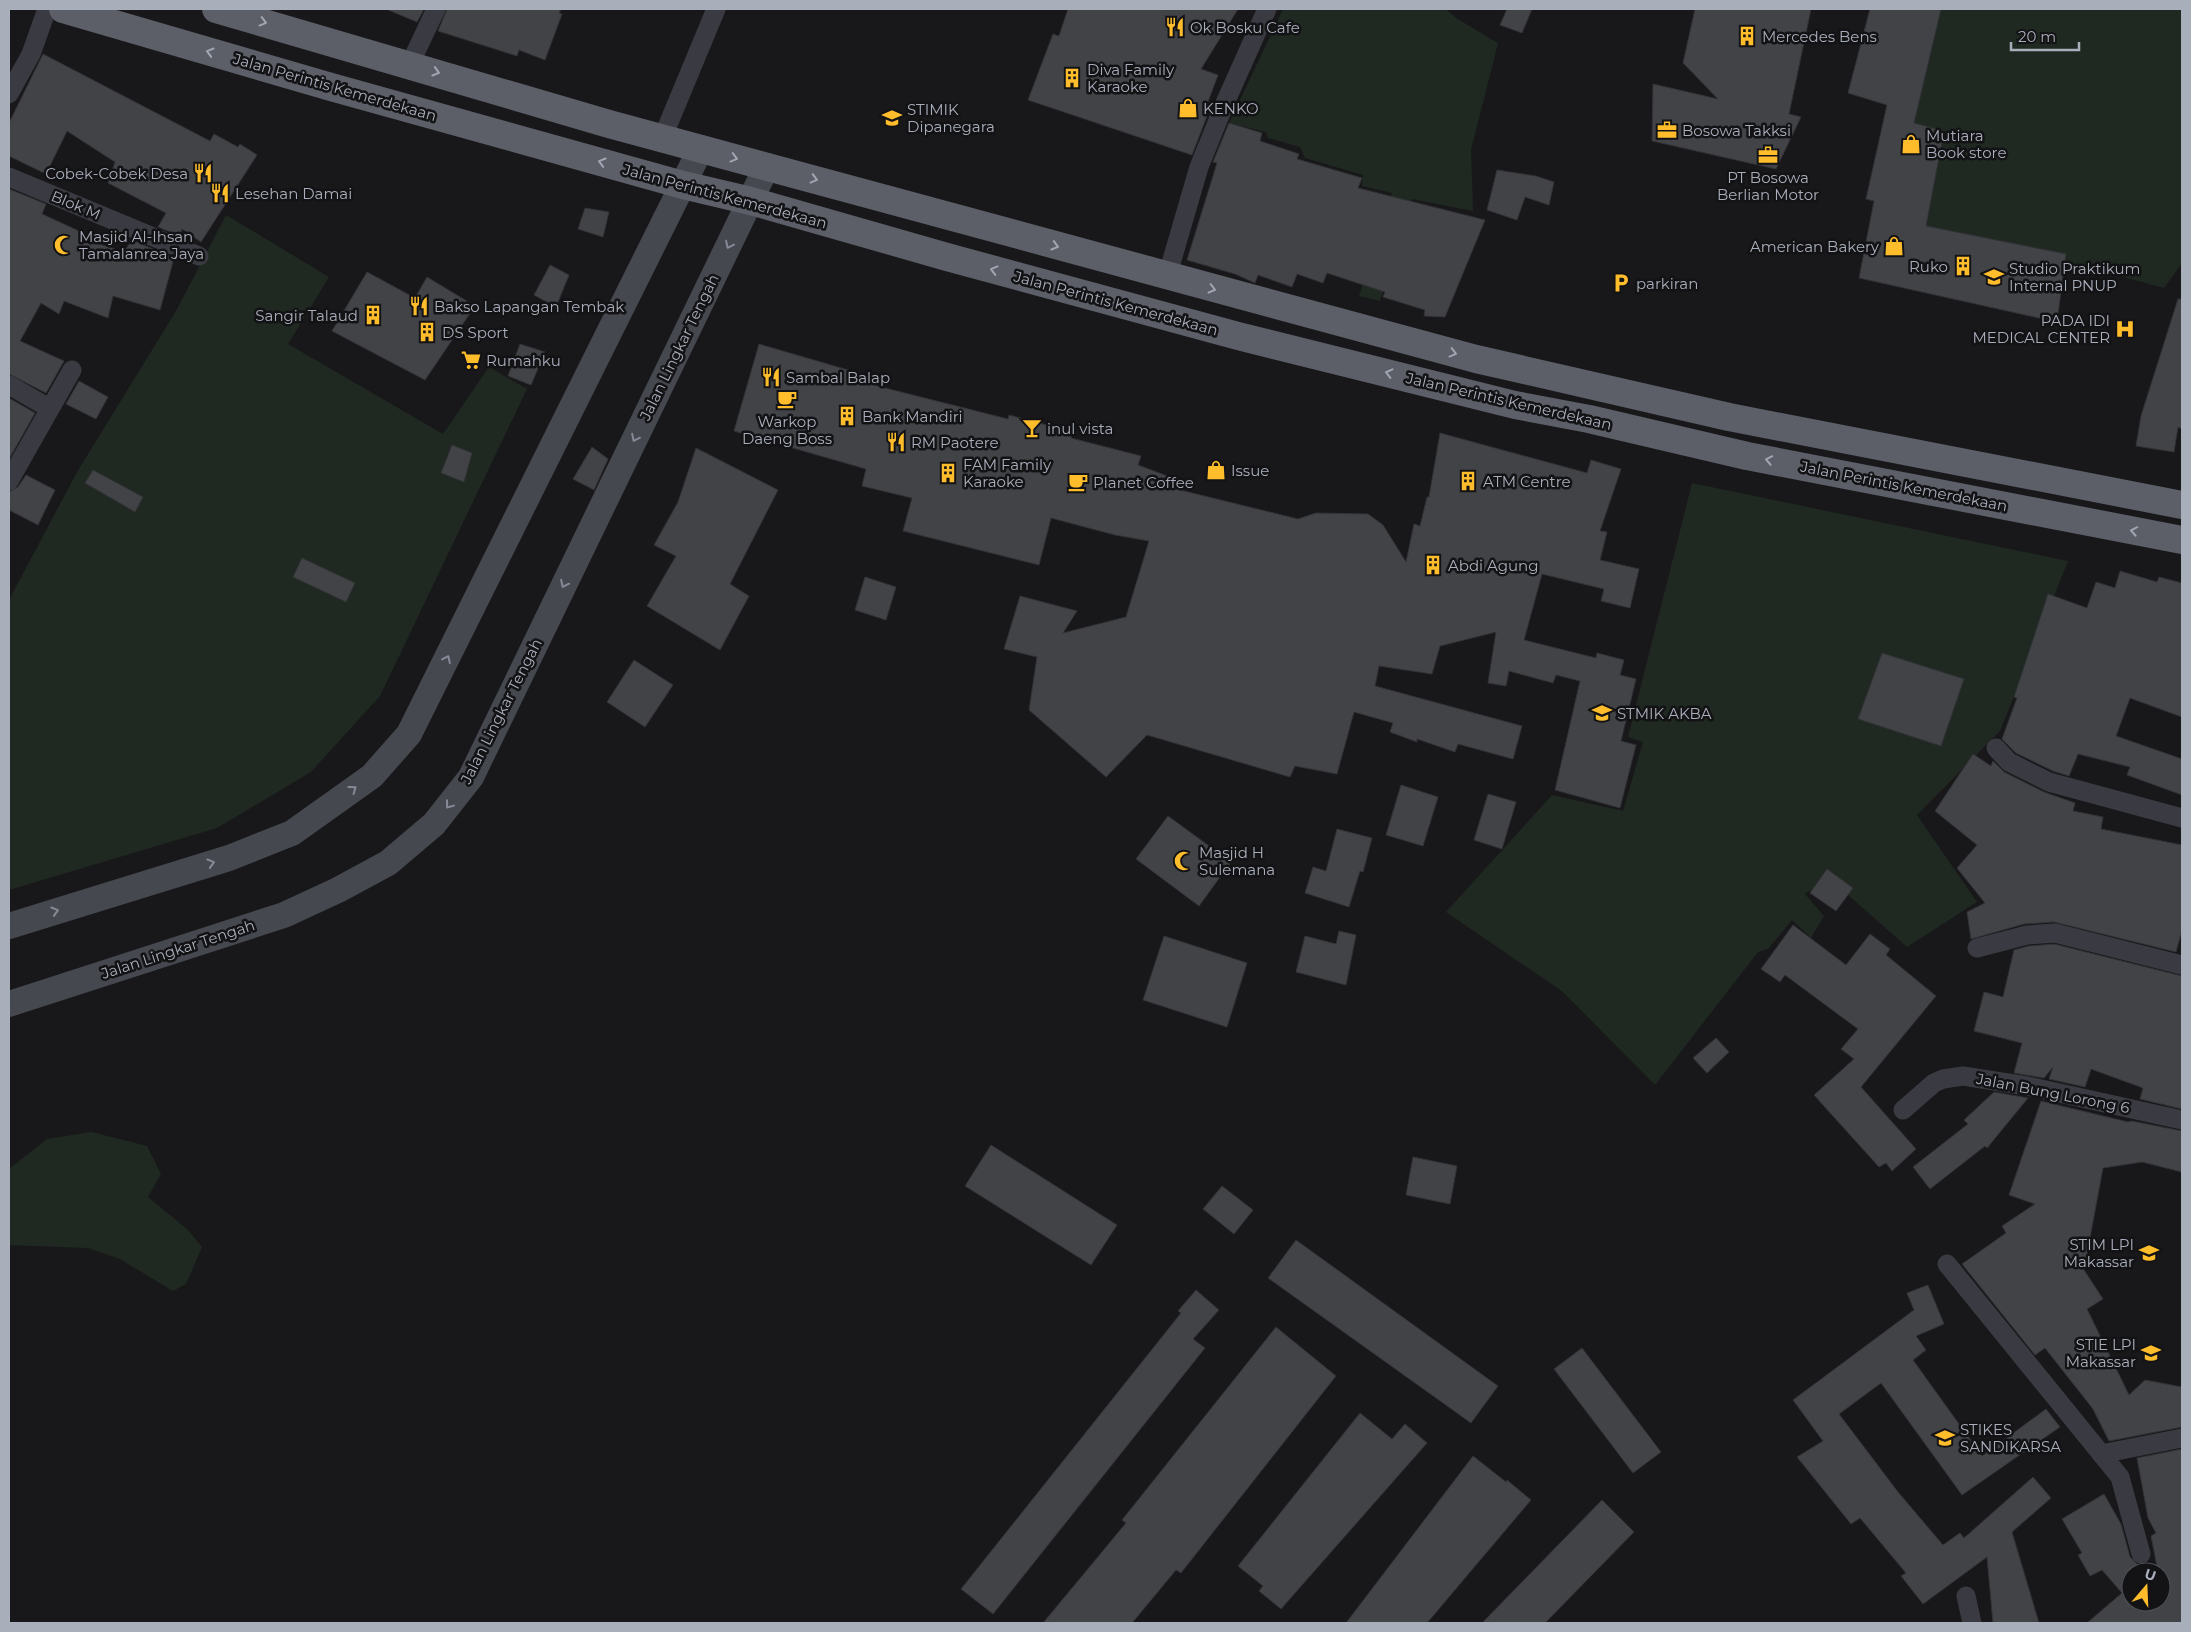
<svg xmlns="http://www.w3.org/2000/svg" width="2191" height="1632" font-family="Montserrat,sans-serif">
<rect width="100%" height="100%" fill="#18181a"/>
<g fill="#1f2921">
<polygon points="1283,9 1446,9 1456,18 1498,43 1471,150 1473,211 1412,199 1380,301 1359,296 1392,193 1362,186 1363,175 1305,158 1300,147 1268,138 1266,132 1229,123"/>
<polygon points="1900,9 2182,9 2182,263 2164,288 2097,270 1915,235 1908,145 1928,14"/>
<polygon points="226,215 329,277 288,344 443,434 489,367 527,389 380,696 311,772 217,828 9,890 9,600 77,472 176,311"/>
<polygon points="1692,483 2068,561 2000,731 1917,815 1977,902 1907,947 1829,878 1805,894 1824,916 1811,938 1792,920 1768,949 1758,952 1655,1085 1563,992 1446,912 1552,795 1623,811 1643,742 1628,737"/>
<polygon points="91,1132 147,1146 161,1174 148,1197 188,1230 202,1247 186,1284 173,1291 120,1259 88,1248 9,1245 9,1169 47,1139"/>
</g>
<g fill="#424347" stroke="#323237">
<polygon points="386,9 424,9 417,22"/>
<polygon points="447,9 561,9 559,13 562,14 545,60 519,50 517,56 438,31"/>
<polygon points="1068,9 1238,9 1201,69 1218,75 1203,115 1207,116 1192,155 1028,100 1053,34 1059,36"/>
<polygon points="1507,9 1532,9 1522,33 1500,25"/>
<polygon points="1695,9 1811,9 1789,114 1801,117 1776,169 1652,141 1653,84 1718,99 1683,63"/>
<polygon points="1870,9 1941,9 1914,123 1944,131 1926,226 2066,254 2057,322 1859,278 1874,201 1866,199 1887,105 1848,93"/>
<polygon points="43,54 210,141 214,134 238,147 240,144 257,155 201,242 182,229 180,236 158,227 166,213 108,183 115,162 67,131 46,174 9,156 9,123"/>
<polygon points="1229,123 1262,133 1260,141 1299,154 1297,159 1362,178 1358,188 1485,220 1445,317 1424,316 1425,310 1383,297 1385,292 1327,273 1323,283 1297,274 1292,287 1258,275 1255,283 1235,274 1187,260 1217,163 1213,162"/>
<polygon points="1497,170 1536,176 1554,182 1549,205 1525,197 1517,220 1487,210"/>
<polygon points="9,189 46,204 42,214 92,237 90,241 124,252 132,240 174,258 160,310 113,296 108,318 64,301 59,314 41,303 20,341 64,361 46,393 9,374"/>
<polygon points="585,208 609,212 603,237 578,229"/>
<polygon points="550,265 569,275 556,307 534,295"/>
<polygon points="367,272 415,298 427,277 475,306 425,380 332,331"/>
<polygon points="2178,299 2182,299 2182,429 2178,427 2174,452 2136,446 2141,416"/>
<polygon points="520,344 545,352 531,385 508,376"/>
<polygon points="759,344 879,379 877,386 1008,419 1009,415 1073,432 1071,438 1141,456 1138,465 1178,480 1176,489 1298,519 1316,513 1368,514 1383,525 1406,562 1414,524 1420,526 1427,497 1429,497 1440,433 1587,473 1591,460 1621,469 1600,531 1607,532 1600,560 1639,569 1630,608 1601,601 1604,589 1542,574 1524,640 1596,658 1597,653 1624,660 1620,675 1636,679 1621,741 1636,745 1620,808 1555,790 1580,681 1556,675 1553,683 1509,671 1506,686 1488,683 1496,632 1440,646 1432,674 1379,666 1375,686 1522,726 1513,759 1458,744 1455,752 1417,739 1417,742 1390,732 1393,723 1354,712 1337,774 1295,766 1290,777 1147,735 1106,777 1029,710 1037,657 1004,649 1020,596 1077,611 1063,633 1126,617 1149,541 1115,535 1051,518 1039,565 903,531 912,498 862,486 866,469 734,431"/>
<polygon points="79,381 108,397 96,419 66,404"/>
<polygon points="9,398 35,413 9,459"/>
<polygon points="452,445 472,453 464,482 441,473"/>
<polygon points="592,447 608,459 594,490 573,479"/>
<polygon points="696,448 778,490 730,584 749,596 720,650 647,606 676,556 654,545 678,502"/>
<polygon points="93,470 143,497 135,512 85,483"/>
<polygon points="26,475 55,490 38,525 9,510 9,492 18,487"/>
<polygon points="302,558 355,583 346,602 293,577"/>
<polygon points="2120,571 2157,582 2159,577 2182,583 2182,717 2130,698 2116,736 2182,759 2182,795 2127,775 2130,767 2078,754 2069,776 2053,771 2016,753 2002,739 2017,698 2014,697 2048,594 2087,608 2096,582 2115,588"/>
<polygon points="865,577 896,587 886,620 855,610"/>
<polygon points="1882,653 1964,679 1941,746 1858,719"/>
<polygon points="634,660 673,685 645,727 607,702"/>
<polygon points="1973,754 1991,766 1993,761 2004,772 2044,792 2075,803 2073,811 2103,817 2101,829 2182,845 2182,930 2176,952 2054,922 2024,924 1971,939 1967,912 1985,903 1957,868 1977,845 1935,811"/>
<polygon points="1401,785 1438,797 1423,846 1386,835"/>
<polygon points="1488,794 1516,802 1502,849 1474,840"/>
<polygon points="1168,816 1231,862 1199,906 1136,859"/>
<polygon points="1337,829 1372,838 1363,872 1360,871 1349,907 1305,893 1313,867 1326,871"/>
<polygon points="1827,869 1853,888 1836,911 1810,893"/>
<polygon points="1793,925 1846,965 1870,934 1890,949 1886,955 1936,996 1861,1087 1916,1149 1892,1171 1886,1163 1879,1167 1814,1095 1854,1059 1841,1049 1858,1029 1785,975 1780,982 1761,969"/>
<polygon points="1339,931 1356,935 1346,985 1296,972 1305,936 1336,944"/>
<polygon points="1164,936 1247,963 1227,1027 1143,1000"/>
<polygon points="2054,944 2182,976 2182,1109 2140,1099 2143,1088 2091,1069 2085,1087 2049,1079 2053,1067 2044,1078 2014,1073 2022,1043 1974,1031 1984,992 2003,997 2014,950 2029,946"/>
<polygon points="1716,1038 1729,1052 1707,1073 1693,1058"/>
<polygon points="1994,1092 2028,1098 1987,1148 1985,1146 1930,1189 1913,1167 1968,1124 1964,1120"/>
<polygon points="2041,1101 2128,1122 2132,1121 2182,1131 2182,1172 2142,1162 2103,1168 2084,1270 2103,1299 2087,1309 2129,1395 2145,1380 2182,1387 2182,1427 2109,1441 2093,1409 2045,1348 2035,1355 1962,1264 2006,1233 2002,1226 2035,1204 2009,1195"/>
<polygon points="991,1145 1117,1225 1091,1265 965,1186"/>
<polygon points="1413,1157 1457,1166 1450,1204 1406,1195"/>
<polygon points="1222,1186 1253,1210 1234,1234 1203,1209"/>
<polygon points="1296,1240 1498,1386 1471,1423 1268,1278"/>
<polygon points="1928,1285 1944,1324 1916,1336 1926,1350 1913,1360 1982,1456 2046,1409 2060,1427 1962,1495 1881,1383 1839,1414 1898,1492 1943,1545 1960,1533 1964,1538 2033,1477 2051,1498 2012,1532 2039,1623 1993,1623 1987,1557 1923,1604 1901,1576 1906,1573 1860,1518 1851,1524 1797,1457 1823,1441 1793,1400 1914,1310 1907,1293"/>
<polygon points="1196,1290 1219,1310 1193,1339 1205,1348 993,1614 961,1589 1181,1313 1178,1311"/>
<polygon points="1276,1327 1336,1376 1181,1573 1176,1570 1132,1623 1043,1623 1126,1523 1122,1520"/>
<polygon points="1582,1348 1661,1452 1633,1473 1554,1369"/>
<polygon points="1360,1413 1392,1439 1405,1424 1427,1443 1281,1609 1259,1591 1263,1586 1238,1566"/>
<polygon points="2182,1449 2182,1623 2087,1623 2122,1593 2102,1570 2090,1576 2078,1555 2082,1553 2062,1519 2104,1494 2121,1524 2130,1557 2138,1565 2145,1565 2149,1572 2131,1572 2131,1602 2161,1602 2161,1572 2158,1572 2151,1536 2156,1533 2148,1518 2137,1458"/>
<polygon points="1473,1456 1506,1482 1507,1480 1531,1500 1427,1623 1346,1623"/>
<polygon points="1602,1500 1634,1532 1545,1623 1482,1623"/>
</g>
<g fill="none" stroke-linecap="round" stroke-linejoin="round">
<g stroke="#3a3b42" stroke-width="19">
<polyline points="410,64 436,9"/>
<polyline points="9,94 31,54 47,9"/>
<polyline points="662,139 716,9"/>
<polyline points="9,177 199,256"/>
<polyline points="1167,277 1199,167 1225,103 1267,9"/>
<polyline points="9,385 49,408"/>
<polyline points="9,481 72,370"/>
<polyline points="1996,748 2009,762 2049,782 2182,818"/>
<polyline points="1977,948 2027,935 2055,933 2182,965"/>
<polyline points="1903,1110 1934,1083 1943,1079 1963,1076 2027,1086 2182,1120"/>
<polyline points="1947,1264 2120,1477 2141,1554"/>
<polyline points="2101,1454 2182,1438"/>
<polyline points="1966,1596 1972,1623"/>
</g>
<g stroke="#464850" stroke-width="26">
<polyline points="9,926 229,858 292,833 372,776 409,734 701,148"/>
<polyline points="9,1004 284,915 338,890 388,863 434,824 471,777 767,166"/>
</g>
<g stroke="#5c5e68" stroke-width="28">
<polyline points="63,9 331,87 683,185 751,201 947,257 1238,336 1515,405 1589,419 1747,456 2182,540"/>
<polyline points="216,9 609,124 1476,359 1729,417 2182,505"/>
</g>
</g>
<defs><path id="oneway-chevron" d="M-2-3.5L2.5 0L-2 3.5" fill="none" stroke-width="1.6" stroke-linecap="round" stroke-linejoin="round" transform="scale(1.25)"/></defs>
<g stroke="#a1a6b3">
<use href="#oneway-chevron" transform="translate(263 22) rotate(15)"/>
<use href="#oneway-chevron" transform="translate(210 52) rotate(-164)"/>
<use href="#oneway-chevron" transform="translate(436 72) rotate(17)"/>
<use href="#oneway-chevron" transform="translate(734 158) rotate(15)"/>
<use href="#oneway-chevron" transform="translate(602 162) rotate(-164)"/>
<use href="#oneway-chevron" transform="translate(814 179) rotate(15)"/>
<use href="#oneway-chevron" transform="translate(1055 246) rotate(16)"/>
<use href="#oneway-chevron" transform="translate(994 270) rotate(-165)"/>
<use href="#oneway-chevron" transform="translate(1212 289) rotate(14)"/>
<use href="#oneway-chevron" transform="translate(1453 353) rotate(15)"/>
<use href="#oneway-chevron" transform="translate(1389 373) rotate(-166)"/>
<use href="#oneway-chevron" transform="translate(1769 460) rotate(-169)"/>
<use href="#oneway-chevron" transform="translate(2134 531) rotate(-169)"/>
</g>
<g stroke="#868a96">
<use href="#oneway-chevron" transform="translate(729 245) rotate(116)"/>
<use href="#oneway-chevron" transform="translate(635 438) rotate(116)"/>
<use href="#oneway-chevron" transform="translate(564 584) rotate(116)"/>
<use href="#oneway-chevron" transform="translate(447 659) rotate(-64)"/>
<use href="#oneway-chevron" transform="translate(353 789) rotate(-36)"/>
<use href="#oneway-chevron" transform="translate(449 805) rotate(127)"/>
<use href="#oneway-chevron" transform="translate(211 863) rotate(-17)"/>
<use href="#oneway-chevron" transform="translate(55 911) rotate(-17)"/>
</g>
<defs>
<symbol id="restaurant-bare" viewBox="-9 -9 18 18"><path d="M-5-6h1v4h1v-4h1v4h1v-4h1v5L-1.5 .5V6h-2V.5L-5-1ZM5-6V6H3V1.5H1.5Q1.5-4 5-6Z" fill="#ffbd2b" stroke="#131315" stroke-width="2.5" paint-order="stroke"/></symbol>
<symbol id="building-bare" viewBox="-9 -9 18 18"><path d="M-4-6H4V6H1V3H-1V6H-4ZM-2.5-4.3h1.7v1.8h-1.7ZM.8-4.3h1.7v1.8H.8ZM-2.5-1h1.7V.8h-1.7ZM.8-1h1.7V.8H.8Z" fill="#ffbd2b" stroke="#131315" stroke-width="2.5" paint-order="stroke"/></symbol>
<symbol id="shop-bare" viewBox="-9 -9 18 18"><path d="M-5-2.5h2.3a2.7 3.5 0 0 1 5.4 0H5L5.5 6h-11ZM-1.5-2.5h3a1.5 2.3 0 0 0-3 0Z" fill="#ffbd2b" stroke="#131315" stroke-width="2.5" paint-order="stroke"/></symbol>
<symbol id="university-bare" viewBox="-9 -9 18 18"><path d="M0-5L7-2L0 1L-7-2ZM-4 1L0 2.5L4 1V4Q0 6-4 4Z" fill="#ffbd2b" stroke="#131315" stroke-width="2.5" paint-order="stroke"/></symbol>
<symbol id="office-bare" viewBox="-9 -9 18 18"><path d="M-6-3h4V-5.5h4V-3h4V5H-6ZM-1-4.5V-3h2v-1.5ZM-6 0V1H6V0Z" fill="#ffbd2b" stroke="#131315" stroke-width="2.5" paint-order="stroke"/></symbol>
<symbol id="mosque-bare" viewBox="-9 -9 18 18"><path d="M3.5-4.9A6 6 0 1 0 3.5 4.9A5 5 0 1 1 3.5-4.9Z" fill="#ffbd2b" stroke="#131315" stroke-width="2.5" paint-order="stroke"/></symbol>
<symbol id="school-bare" viewBox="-9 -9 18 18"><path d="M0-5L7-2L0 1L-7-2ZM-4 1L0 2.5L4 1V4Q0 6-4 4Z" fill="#ffbd2b" stroke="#131315" stroke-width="2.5" paint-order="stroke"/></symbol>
<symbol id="parking-bare" viewBox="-9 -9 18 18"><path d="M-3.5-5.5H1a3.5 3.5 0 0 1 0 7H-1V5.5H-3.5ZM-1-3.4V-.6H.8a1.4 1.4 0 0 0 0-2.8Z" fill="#ffbd2b" stroke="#131315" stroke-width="2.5" paint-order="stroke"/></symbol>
<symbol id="hospital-bare" viewBox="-9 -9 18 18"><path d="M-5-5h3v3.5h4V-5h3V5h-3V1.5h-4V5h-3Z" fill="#ffbd2b" stroke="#131315" stroke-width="2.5" paint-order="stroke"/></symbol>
<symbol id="supermarket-bare" viewBox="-9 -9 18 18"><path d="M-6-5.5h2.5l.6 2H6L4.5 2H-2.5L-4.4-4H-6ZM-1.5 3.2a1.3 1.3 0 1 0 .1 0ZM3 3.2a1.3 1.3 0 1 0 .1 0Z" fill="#ffbd2b" stroke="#131315" stroke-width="2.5" paint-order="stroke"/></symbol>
<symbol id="cafe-bare" viewBox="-9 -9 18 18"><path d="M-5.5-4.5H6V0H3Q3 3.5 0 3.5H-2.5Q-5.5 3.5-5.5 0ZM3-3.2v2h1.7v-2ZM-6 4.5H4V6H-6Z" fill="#ffbd2b" stroke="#131315" stroke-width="2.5" paint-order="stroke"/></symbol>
<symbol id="bar-bare" viewBox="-9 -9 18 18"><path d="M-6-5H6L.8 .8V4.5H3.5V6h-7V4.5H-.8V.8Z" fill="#ffbd2b" stroke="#131315" stroke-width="2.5" paint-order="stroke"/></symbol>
</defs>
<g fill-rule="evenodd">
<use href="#restaurant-bare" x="1161" y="13" width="28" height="28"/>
<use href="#building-bare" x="1733" y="22" width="28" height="28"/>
<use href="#building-bare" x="1058" y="64" width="28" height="28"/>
<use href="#shop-bare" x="1174" y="94" width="28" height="28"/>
<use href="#university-bare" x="878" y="104" width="28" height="28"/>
<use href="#office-bare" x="1653" y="116" width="28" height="28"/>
<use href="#shop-bare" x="1897" y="130" width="28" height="28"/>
<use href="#office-bare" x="1754" y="141" width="28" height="28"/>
<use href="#restaurant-bare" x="189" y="159" width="28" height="28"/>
<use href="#restaurant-bare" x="206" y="179" width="28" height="28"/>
<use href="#mosque-bare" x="50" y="231" width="28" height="28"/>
<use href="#shop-bare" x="1880" y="232" width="28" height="28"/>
<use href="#building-bare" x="1949" y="252" width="28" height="28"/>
<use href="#school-bare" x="1980" y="263" width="28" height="28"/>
<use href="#parking-bare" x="1607" y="269" width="28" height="28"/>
<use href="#restaurant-bare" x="405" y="292" width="28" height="28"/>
<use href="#building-bare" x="359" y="301" width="28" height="28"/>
<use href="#hospital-bare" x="2111" y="315" width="28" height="28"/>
<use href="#building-bare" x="413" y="318" width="28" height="28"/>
<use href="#supermarket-bare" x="457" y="346" width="28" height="28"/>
<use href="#restaurant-bare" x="757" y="363" width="28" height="28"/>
<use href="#cafe-bare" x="773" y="385" width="28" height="28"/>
<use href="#building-bare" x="833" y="402" width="28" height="28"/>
<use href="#bar-bare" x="1018" y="414" width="28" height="28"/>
<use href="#restaurant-bare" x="882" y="428" width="28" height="28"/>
<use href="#shop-bare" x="1202" y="456" width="28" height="28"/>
<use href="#building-bare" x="934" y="459" width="28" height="28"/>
<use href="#building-bare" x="1454" y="467" width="28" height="28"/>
<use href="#cafe-bare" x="1064" y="468" width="28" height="28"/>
<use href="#building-bare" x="1419" y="551" width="28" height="28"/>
<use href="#university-bare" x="1588" y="699" width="28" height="28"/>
<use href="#mosque-bare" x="1170" y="847" width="28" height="28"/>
<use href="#university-bare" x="2135" y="1239" width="28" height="28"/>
<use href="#university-bare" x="2137" y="1339" width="28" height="28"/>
<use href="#university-bare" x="1931" y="1424" width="28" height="28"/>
</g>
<g text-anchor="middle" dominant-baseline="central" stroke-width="5" stroke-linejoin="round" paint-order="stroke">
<g font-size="15" fill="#a9aebb" stroke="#131315" text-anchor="start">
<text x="1190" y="27">Ok Bosku Cafe</text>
<text x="1762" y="36">Mercedes Bens</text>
<text x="1087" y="69">Diva Family<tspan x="1087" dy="17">Karaoke</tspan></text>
<text x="1203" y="108">KENKO</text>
<text x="907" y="109">STIMIK<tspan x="907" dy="17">Dipanegara</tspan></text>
<text x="1682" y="130">Bosowa Takksi</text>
<text x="1926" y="135">Mutiara<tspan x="1926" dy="17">Book store</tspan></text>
<text x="188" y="173" text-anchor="end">Cobek-Cobek Desa</text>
<text x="1768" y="177" text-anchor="middle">PT Bosowa<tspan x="1768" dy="17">Berlian Motor</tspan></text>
<text x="235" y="193">Lesehan Damai</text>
<text x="79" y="236">Masjid Al-Ihsan<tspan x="79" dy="17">Tamalanrea Jaya</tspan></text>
<text x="1879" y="246" text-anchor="end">American Bakery</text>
<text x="1948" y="266" text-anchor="end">Ruko</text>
<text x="2009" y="268">Studio Praktikum<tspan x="2009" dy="17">Internal PNUP</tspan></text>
<text x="1636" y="283">parkiran</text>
<text x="434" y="306">Bakso Lapangan Tembak</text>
<text x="358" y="315" text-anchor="end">Sangir Talaud</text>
<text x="2110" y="320" text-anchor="end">PADA IDI<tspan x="2110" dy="17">MEDICAL CENTER</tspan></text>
<text x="442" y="332">DS Sport</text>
<text x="486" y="360">Rumahku</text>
<text x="786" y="377">Sambal Balap</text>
<text x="862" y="416">Bank Mandiri</text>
<text x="787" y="421" text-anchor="middle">Warkop<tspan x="787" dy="17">Daeng Boss</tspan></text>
<text x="1047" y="428">inul vista</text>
<text x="911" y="442">RM Paotere</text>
<text x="963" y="464">FAM Family<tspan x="963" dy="17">Karaoke</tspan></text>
<text x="1231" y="470">Issue</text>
<text x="1483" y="481">ATM Centre</text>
<text x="1093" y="482">Planet Coffee</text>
<text x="1448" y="565">Abdi Agung</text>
<text x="1617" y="713">STMIK AKBA</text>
<text x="1199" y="852">Masjid H<tspan x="1199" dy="17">Sulemana</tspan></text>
<text x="2134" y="1244" text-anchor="end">STIM LPI<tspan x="2134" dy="17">Makassar</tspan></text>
<text x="2136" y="1344" text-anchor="end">STIE LPI<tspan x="2136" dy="17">Makassar</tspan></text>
<text x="1960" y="1429">STIKES<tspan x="1960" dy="17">SANDIKARSA</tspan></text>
</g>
<g font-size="15" fill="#a9aebb" stroke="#131315">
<text transform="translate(335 87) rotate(16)">Jalan Perintis Kemerdekaan</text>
<text transform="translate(725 196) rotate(15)">Jalan Perintis Kemerdekaan</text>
<text transform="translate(76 205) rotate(23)">Blok M</text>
<text transform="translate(1116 303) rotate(15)">Jalan Perintis Kemerdekaan</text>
<text transform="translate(679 347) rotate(-64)">Jalan Lingkar Tengah</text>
<text transform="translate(1509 401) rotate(13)">Jalan Perintis Kemerdekaan</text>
<text transform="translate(1904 486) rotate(11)">Jalan Perintis Kemerdekaan</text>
<text transform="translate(501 711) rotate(-63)">Jalan Lingkar Tengah</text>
<text transform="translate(178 949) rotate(-18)">Jalan Lingkar Tengah</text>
<text transform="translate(2053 1093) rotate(11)">Jalan Bung Lorong 6</text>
</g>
</g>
<rect width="2191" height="1632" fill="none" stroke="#a9aebb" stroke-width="20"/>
<g transform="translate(2146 1587) rotate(19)"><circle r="24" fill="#131315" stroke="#4f5157"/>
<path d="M0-4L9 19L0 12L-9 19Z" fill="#ffbd2b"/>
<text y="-8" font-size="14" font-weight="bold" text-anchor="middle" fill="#a9aebb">U</text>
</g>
<path d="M2011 42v8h68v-8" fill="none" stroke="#a9aebb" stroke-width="2.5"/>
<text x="2018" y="42" font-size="15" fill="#a9aebb" stroke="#131315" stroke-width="4" paint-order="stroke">20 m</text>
</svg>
